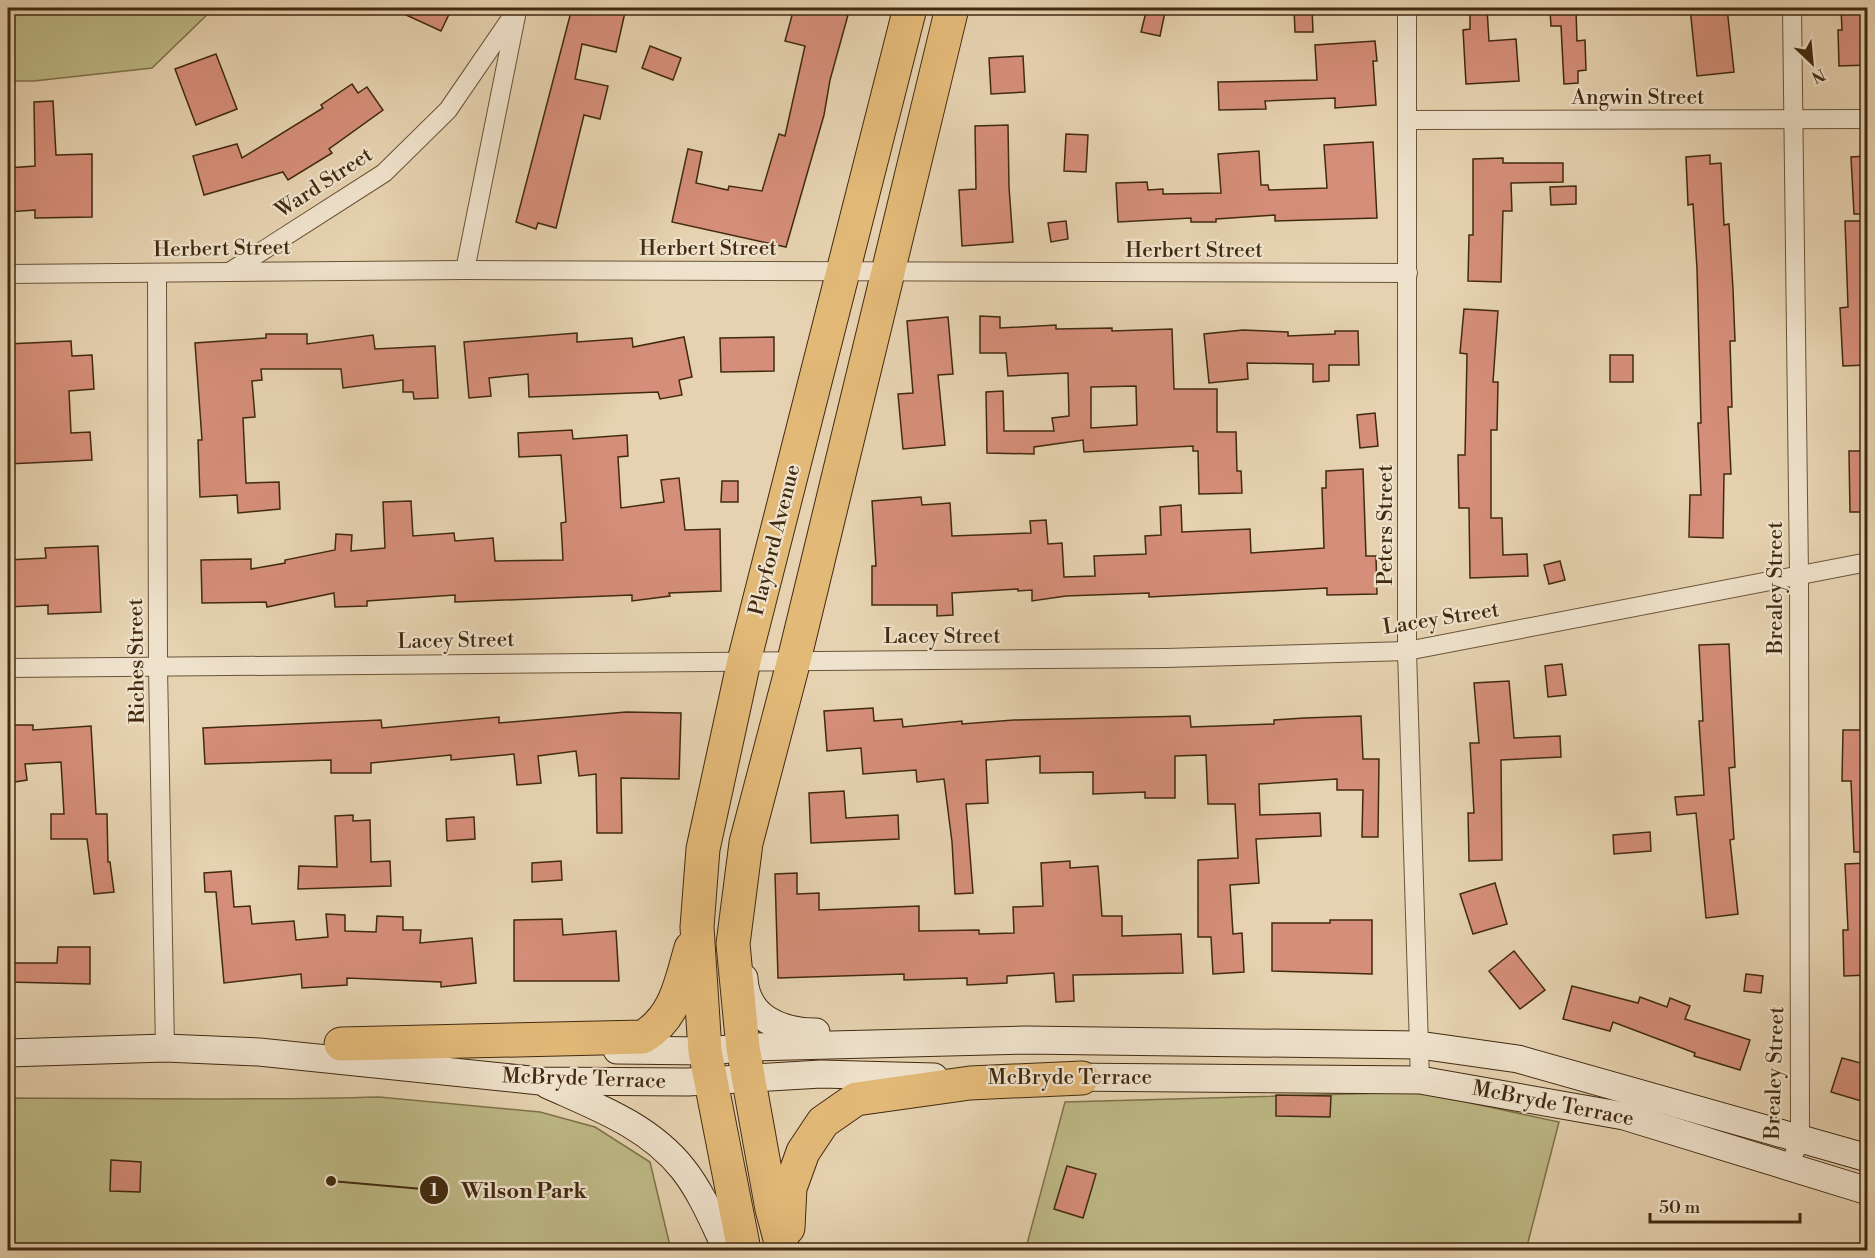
<svg xmlns="http://www.w3.org/2000/svg" width="1875" height="1258" font-family="'Libre Bodoni',serif">
<rect width="100%" height="100%" fill="#e6d2b0"/>
<filter id="stains"><feTurbulence type="fractalNoise" baseFrequency=".00333" numOctaves="4"/><feColorMatrix values="0 0 0 0 .2 0 0 0 0 .09 0 0 0 0 .02 0 0 0 .5 -.17"/></filter>
<radialGradient id="worn" r=".72"><stop offset=".6" stop-color="#630" stop-opacity="0"/><stop offset="1" stop-color="#630" stop-opacity=".3"/></radialGradient>
<g fill="#bdb986" stroke="#7f724b" stroke-width="1.5">
<polygon points="8,8 214,8 152,68 34,81 8,81"/>
<polygon points="1420,1092 1559,1122 1526,1250 1022,1250 1027,1244 1065,1102"/>
<path d="M379 1097 540 1112 595 1127 650 1162 671 1250H8V1098C131 1098 255 1101 379 1097Z"/>
</g>
<g fill="#d58e79" stroke="#412a10" stroke-width="1.5" fill-rule="evenodd">
<polygon points="391,8 452,8 441,31"/>
<polygon points="572,8 626,8 616,52 582,44 575,79 608,86 600,119 584,115 556,228 538,223 536,229 516,222"/>
<polygon points="794,8 820,8 848,15 830,80 824,115 786,247 672,222 688,149 702,152 696,183 728,190 729,186 762,191 779,134 785,136 805,46 785,41"/>
<polygon points="1147,8 1165,12 1160,36 1141,32"/>
<polygon points="1294,8 1312,8 1313,32 1295,32"/>
<polygon points="1470,8 1487,8 1489,41 1516,39 1519,81 1466,84 1463,30 1470,29"/>
<polygon points="1690,8 1727,8 1734,72 1697,76"/>
<polygon points="1841,8 1868,8 1868,65 1839,66 1838,30 1842,30"/>
<polygon points="1576,10 1577,41 1585,40 1586,70 1578,71 1578,83 1564,84 1561,26 1551,26 1550,11"/>
<polygon points="1375,41 1377,61 1373,61 1376,105 1335,108 1335,98 1265,101 1266,109 1219,110 1218,82 1317,80 1315,45"/>
<polygon points="650,46 681,58 673,80 642,68"/>
<polygon points="216,54 237,109 196,125 175,69"/>
<polygon points="1023,56 1025,92 991,94 989,58"/>
<polygon points="352,84 358,93 367,87 383,110 329,149 332,153 288,180 283,172 204,195 193,156 237,144 242,158 323,108 321,105"/>
<polygon points="53,101 56,155 92,154 92,217 35,218 35,210 8,212 8,168 35,166 34,102"/>
<polygon points="1008,125 1009,187 1013,242 962,246 959,190 976,189 975,126"/>
<polygon points="1066,134 1088,135 1086,172 1064,171"/>
<polygon points="1373,142 1377,218 1275,221 1275,215 1216,219 1216,222 1191,222 1191,218 1118,222 1116,183 1147,182 1148,190 1163,189 1163,194 1221,193 1218,154 1259,151 1261,185 1268,185 1269,190 1327,188 1324,145"/>
<polygon points="1710,155 1710,164 1721,163 1724,225 1729,224 1733,289 1735,341 1730,341 1732,407 1728,407 1731,474 1724,474 1723,538 1689,537 1690,495 1701,495 1698,423 1701,423 1697,269 1693,204 1688,205 1686,157"/>
<polygon points="1868,156 1868,214 1854,214 1851,157"/>
<polygon points="1503,158 1503,163 1563,163 1563,182 1511,183 1512,211 1503,211 1501,282 1468,281 1469,235 1473,235 1473,159"/>
<polygon points="1576,186 1576,204 1551,205 1550,187"/>
<polygon points="1066,221 1068,239 1051,242 1048,223"/>
<polygon points="1845,221 1868,221 1868,348 1865,349 1866,365 1843,366 1840,308 1848,307"/>
<polygon points="1464,309 1498,311 1493,382 1498,382 1497,430 1491,430 1491,518 1502,518 1503,555 1527,554 1528,576 1470,578 1469,508 1459,508 1458,455 1465,455 1467,354 1460,353"/>
<path d="M980 316 1000 317V328L1056 325V329L1112 328V331L1172 329 1174 389H1217V432H1236L1237 471H1241L1242 493 1199 494 1198 451H1193V446L1084 452 1083 440 1034 447V454L987 453 986 392 1003 391 1004 431H1054L1052 418 1069 416 1068 373 1008 376 1006 353H980ZM1136 386 1137 425 1091 428V387Z"/>
<polygon points="948,317 953,374 938,375 945,445 903,449 898,394 913,393 907,321"/>
<polygon points="1243,330 1288,332 1288,336 1335,334 1335,331 1358,331 1359,365 1329,365 1329,381 1313,382 1313,364 1247,363 1248,379 1209,383 1204,334"/>
<polygon points="577,333 577,342 632,338 633,347 684,337 692,377 679,380 682,395 660,399 658,392 529,397 528,374 489,378 491,396 469,398 464,342"/>
<polygon points="266,334 307,334 307,344 373,335 375,349 435,346 438,398 414,399 413,392 403,392 403,380 343,388 341,369 261,369 262,380 252,381 255,417 243,418 246,483 279,482 280,509 238,513 237,495 200,497 198,440 202,440 195,343 266,338"/>
<polygon points="774,337 774,371 721,372 720,338"/>
<polygon points="71,341 72,356 92,355 94,389 69,391 71,433 90,432 92,460 8,464 8,344"/>
<rect x="1610" y="355" width="23" height="27"/>
<polygon points="1375,413 1378,446 1360,448 1357,415"/>
<polygon points="572,430 573,439 627,435 628,456 618,457 621,508 664,502 661,480 679,478 685,530 720,529 721,591 669,593 670,596 632,601 632,595 455,602 455,595 367,601 367,606 335,607 334,593 267,607 266,602 202,603 201,560 251,559 251,569 285,563 285,560 335,550 336,534 352,535 351,551 385,548 383,502 411,501 413,536 454,533 455,541 493,538 495,561 563,560 561,523 566,522 561,455 519,457 518,433"/>
<polygon points="1849,451 1868,451 1868,512 1850,512"/>
<polygon points="1363,469 1366,556 1376,556 1377,594 1327,595 1327,588 1149,597 1149,593 1066,596 1032,601 1032,590 1018,591 1018,589 952,593 953,615 937,616 937,605 872,605 872,566 876,566 872,501 921,497 922,505 950,503 952,536 1031,533 1030,521 1046,520 1048,544 1062,543 1064,577 1095,576 1094,556 1146,554 1145,536 1161,535 1160,507 1181,505 1182,532 1250,529 1251,553 1324,548 1322,488 1326,488 1326,471"/>
<polygon points="722,481 738,481 738,502 721,502"/>
<polygon points="98,546 101,612 48,614 48,605 8,607 8,560 46,558 45,548"/>
<polygon points="1560,561 1565,580 1549,584 1544,565"/>
<polygon points="1729,644 1735,767 1729,768 1734,839 1730,840 1738,914 1706,918 1696,813 1677,815 1675,797 1704,795 1699,721 1703,721 1699,645"/>
<polygon points="1562,664 1566,695 1548,697 1545,666"/>
<polygon points="1509,681 1514,738 1560,736 1561,757 1501,760 1502,860 1469,861 1468,813 1474,813 1470,743 1479,743 1474,683"/>
<polygon points="873,708 874,721 902,719 903,727 962,721 962,724 1014,720 1190,716 1191,727 1274,724 1274,720 1304,718 1361,716 1363,759 1379,759 1378,837 1362,837 1363,790 1337,790 1337,779 1259,784 1260,815 1320,813 1321,836 1256,839 1259,883 1230,885 1233,934 1242,933 1244,972 1213,974 1211,937 1198,937 1198,860 1238,858 1235,804 1208,804 1206,755 1175,756 1175,798 1145,798 1145,792 1093,794 1093,772 1040,773 1040,756 986,760 988,803 966,804 973,893 955,894 952,842 944,779 917,782 916,770 863,774 861,748 827,751 824,711"/>
<polygon points="626,712 681,713 679,779 621,778 622,833 597,833 596,774 579,776 576,751 538,756 541,783 517,785 514,754 451,760 451,755 371,763 371,773 331,773 331,760 205,764 203,728 381,720 382,728 499,717 499,723"/>
<polygon points="8,725 33,725 33,730 91,726 96,814 107,814 108,862 110,862 114,892 94,894 87,839 51,839 51,814 64,814 61,762 25,764 27,780 8,783"/>
<polygon points="1843,730 1868,730 1868,852 1854,852 1851,781 1842,781"/>
<polygon points="844,791 846,818 898,815 899,839 811,843 809,793"/>
<polygon points="353,815 353,821 370,820 371,862 390,861 391,886 298,889 299,866 337,867 335,816"/>
<polygon points="474,817 475,839 447,841 446,819"/>
<polygon points="1650,832 1651,851 1614,854 1613,835"/>
<polygon points="561,861 562,880 532,882 532,863"/>
<polygon points="1070,861 1070,868 1098,866 1102,916 1122,916 1122,936 1181,934 1183,973 1073,975 1074,1001 1056,1002 1054,973 1007,976 1007,983 967,985 967,978 904,980 904,974 778,978 775,874 797,873 797,894 819,893 819,910 919,906 919,931 979,930 979,934 1014,933 1013,907 1043,906 1041,863"/>
<polygon points="1868,863 1868,975 1844,976 1843,930 1848,930 1845,864"/>
<polygon points="231,871 234,907 250,906 252,924 294,921 296,940 328,937 326,914 345,915 345,931 376,932 377,916 403,917 403,930 421,930 420,943 472,938 476,983 441,987 441,982 347,978 347,985 302,988 301,974 224,983 216,892 205,892 204,873"/>
<polygon points="1495,883 1507,924 1473,934 1460,894"/>
<polygon points="562,919 563,935 616,931 619,981 514,981 514,920"/>
<polygon points="1330,920 1372,920 1372,974 1272,971 1272,923 1330,923"/>
<polygon points="58,947 90,947 90,984 8,982 8,963 57,963"/>
<polygon points="1514,951 1545,990 1520,1009 1489,971"/>
<polygon points="1746,974 1763,976 1761,993 1744,991"/>
<polygon points="1572,986 1638,1003 1640,997 1667,1007 1670,998 1690,1006 1685,1019 1750,1040 1740,1070 1694,1056 1695,1053 1613,1022 1610,1031 1563,1019"/>
<polygon points="1842,1058 1868,1065 1868,1103 1831,1092"/>
<polygon points="1276,1095 1331,1096 1330,1117 1276,1116"/>
<polygon points="111,1160 141,1162 140,1192 110,1191"/>
<polygon points="1067,1166 1096,1174 1083,1218 1054,1209"/>
</g>
<g fill="none" stroke-linecap="round" stroke-linejoin="round">
<defs>
<g id="street">
<polyline points="1407,8 1407,651 1420,1080"/>
<polyline points="1409,120 1868,119"/>
<polyline points="465,270 516,16"/>
<polyline points="231,271 384,173 448,110 518,8"/>
<polyline points="157,273 158,667 165,1048"/>
<polyline points="8,274 465,270 1408,273"/>
<polyline points="8,668 1166,658 1407,651 1868,562"/>
<polyline points="1789,1167 1800,1139 1799,576 1792,8"/>
</g>
<g id="secondary">
<path d="M744 978C746 1018 781 1032 816 1032"/>
<polyline points="617,1050 705,1051 756,1047 1025,1040 1419,1045 1518,1059 1868,1158"/>
<polyline points="8,1053 165,1048 259,1052 540,1081 688,1082 821,1074 934,1077"/>
<polyline points="1063,1077 1420,1080 1624,1116 1868,1191"/>
<path d="M548 1085C597 1107 649 1126 683 1169 702 1193 714 1223 727 1250"/>
</g>
<g id="highway">
<path d="M341 1044 643 1037C676 1017 681 982 691 948"/>
<polyline points="788,1228 790,1188 803,1152 823,1122 856,1099 970,1083 1082,1078"/>
<polyline points="744,1250 705,1051 697,927 703,849 744,661 910,8"/>
<polyline points="783,1250 772,1209 743,1048 733,944 746,843 794,660 952,8"/>
</g>
</defs>
<use href="#street" stroke="#6a5438" stroke-width="20"/>
<use href="#secondary" stroke="#412a10" stroke-width="29"/>
<use href="#highway" stroke="#412a10" stroke-width="35"/>
<use href="#street" stroke="#efe2cc" stroke-width="18"/>
<use href="#secondary" stroke="#efe2cc" stroke-width="27"/>
<use href="#highway" stroke="#e3b978" stroke-width="33"/>
</g>
<g text-anchor="middle" dominant-baseline="central" stroke-width="4.5" stroke-linejoin="round" paint-order="stroke">
<g font-size="21" fill="#412a10" stroke="#efe2cc">
<text x="1638" y="98">Angwin Street</text>
<text transform="translate(324 183) rotate(-33)">Ward Street</text>
<text transform="translate(222 249) rotate(-1)">Herbert Street</text>
<text x="708" y="249">Herbert Street</text>
<text x="1194" y="251">Herbert Street</text>
<text transform="translate(1386 525) rotate(-90)">Peters Street</text>
<text transform="translate(775 540) rotate(-76)">Playford Avenue</text>
<text transform="translate(1776 588) rotate(-90)">Brealey Street</text>
<text transform="translate(1441 619) rotate(-9)">Lacey Street</text>
<text x="942" y="637">Lacey Street</text>
<text transform="translate(456 641) rotate(-1)">Lacey Street</text>
<text transform="translate(137 661) rotate(-91)">Riches Street</text>
<text transform="translate(1775 1073) rotate(-88)">Brealey Street</text>
<text x="1070" y="1078">McBryde Terrace</text>
<text transform="translate(584 1079) rotate(2)">McBryde Terrace</text>
<text transform="translate(1553 1104) rotate(11)">McBryde Terrace</text>
</g>
</g>
<path fill="none" stroke="#412a10" stroke-width="2" d="M331 1181L434 1190"/>
<g fill="#412a10" stroke="#efe2cc" stroke-width="2">
<circle cx="331" cy="1181" r="6"/>
<circle cx="434" cy="1190" r="15"/>
</g>
<g font-size="18" text-anchor="middle" font-weight="bold" fill="#fff">
<text x="434" y="1196">1</text>
</g>
<g font-size="22" text-anchor="middle" font-weight="bold" fill="#412a10" stroke="#efe2cc" stroke-width="4.5" stroke-linejoin="round" paint-order="stroke">
<text x="524" y="1198">Wilson Park</text>
</g>
<rect width="1875" height="1258" fill="none" stroke="#e6d2b0" stroke-width="30"/>
<rect x="9" y="9" width="1857" height="1240" fill="none" stroke="#412a10" stroke-width="3"/>
<rect x="15" y="15" width="1845" height="1228" fill="none" stroke="#412a10" stroke-width="1.5"/>
<g transform="translate(1812 63) rotate(154)" stroke="#efe2cc" stroke-width="4.5" paint-order="stroke">
<path d="M0-4.5L10 22L0 15L-10 22Z" fill="#412a10"/>
<text y="-9" font-size="16" font-weight="bold" text-anchor="middle" fill="#412a10">N</text>
</g>
<path d="M1650 1213v9h150v-9" fill="none" stroke="#412a10" stroke-width="3"/>
<text x="1659" y="1213" font-size="18" fill="#412a10" stroke="#efe2cc" stroke-width="4.5" paint-order="stroke">50 m</text>
<rect width="100%" height="100%" filter="url(#stains)"/>
<rect width="100%" height="100%" fill="url(#worn)"/>
</svg>
